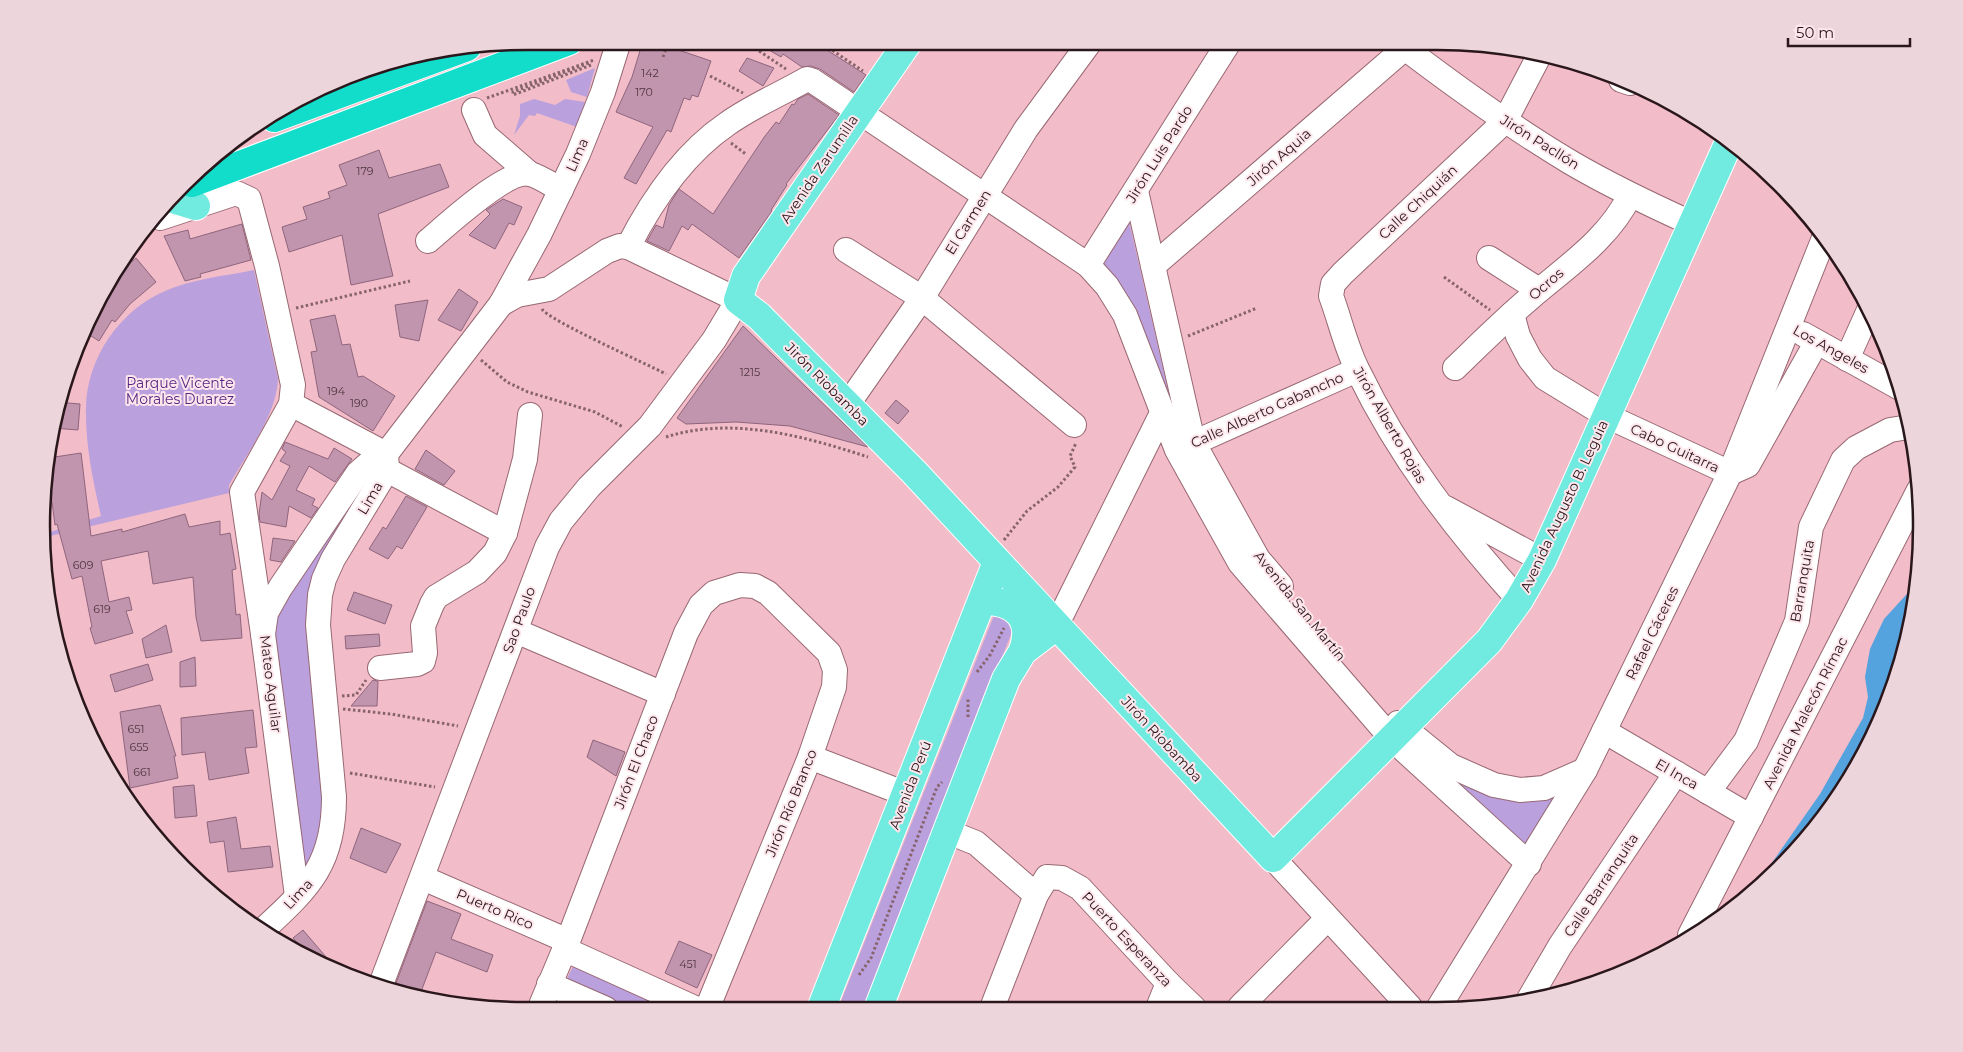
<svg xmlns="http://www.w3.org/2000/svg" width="1963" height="1052" font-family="Montserrat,sans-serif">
<rect width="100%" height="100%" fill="#f2bcc8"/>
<g fill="#baa0dd">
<polygon points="595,68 587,97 571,92 566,80"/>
<polygon points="534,99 555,105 565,99 585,102 577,127 537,113 535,116 529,115 514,135 520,116 520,104"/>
<polygon points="1128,217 1171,403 1101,260"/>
<path d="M254 270 278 379C277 414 246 455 229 485V493L50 536V532L101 516C93 481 85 444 86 407 87 358 120 310 165 291 192 279 225 276 254 270Z"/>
<polygon points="375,467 322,561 328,804 323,838 302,873 272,620"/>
<polygon points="995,613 1015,624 864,1009 838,1009"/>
<polygon points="1437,764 1562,792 1524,847"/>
<polygon points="575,962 675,1009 626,1009 566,981"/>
</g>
<polygon fill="#54a2de" points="1917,583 1905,652 1872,741 1802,845 1750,894 1820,794 1863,718 1868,697 1865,677 1870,649 1884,619"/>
<g fill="#c295ae" stroke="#8e657d">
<polygon points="643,41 662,41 661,44 711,61 698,97 692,95 690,100 684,98 671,132 667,130 636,184 624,178 653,127 616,112 632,77"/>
<polygon points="755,42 832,42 827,50 866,75 854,92 820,69 811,66 802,67 783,54 781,57"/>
<polygon points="747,58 774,68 763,86 739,71"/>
<polygon points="808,94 839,115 786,184 787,185 771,210 772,211 739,258 692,224 688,230 682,226 669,251 647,241 656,225 663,228 669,205 679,189 713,214 765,136 776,122 779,124 792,104 794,105 798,99"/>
<polygon points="379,150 389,178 440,164 449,187 378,214 393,276 351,285 342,235 289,252 282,227 307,219 303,207 330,198 328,192 347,185 339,165"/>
<polygon points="503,199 522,207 514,225 509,223 495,249 469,235 490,214 486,210"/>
<polygon points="242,224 251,260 200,274 201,277 185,281 164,236 188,230 190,239"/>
<polygon points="136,258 156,282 130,304 115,322 112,320 99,341 88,334 114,276"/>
<polygon points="459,289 478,302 461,331 438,320"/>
<polygon points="428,300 419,341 400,337 395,305"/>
<polygon points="335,315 342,345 350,344 358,377 363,376 395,396 373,431 319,397 311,352 317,351 310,320"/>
<polygon points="743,326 843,423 868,447 790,426 736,422 686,424 677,418"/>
<polygon points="896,400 909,411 898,424 885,413"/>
<polygon points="57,402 80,404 78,430 53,428"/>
<polygon points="285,442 328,459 334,448 352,459 335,482 309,466 296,490 315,499 312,505 318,508 311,518 289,506 286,527 260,522 259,514 262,492 272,500 290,466 280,461 286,452 282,449"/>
<polygon points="426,450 455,471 444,485 415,469"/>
<polygon points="81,453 91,536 122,529 122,532 185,514 189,527 220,521 220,535 230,533 236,569 232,570 236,615 240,614 242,638 201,641 196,617 193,577 153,584 148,551 101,561 109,602 129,597 132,610 126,611 133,633 95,644 90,628 92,627 82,576 72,579 57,524 55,525 52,502 47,503 44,481 48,458"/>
<polygon points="406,496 427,507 402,549 397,546 388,559 369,549 383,527 386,529"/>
<polygon points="273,538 295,541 281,562 270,560"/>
<polygon points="354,592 392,605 385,624 347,610"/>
<polygon points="166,625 172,652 146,658 142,639"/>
<polygon points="379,634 380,646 346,649 345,636"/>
<polygon points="195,657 196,686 180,687 180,662"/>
<polygon points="148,664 153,680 115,692 110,675"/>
<polygon points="373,680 378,681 377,706 351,706"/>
<polygon points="160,705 176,756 174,756 178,778 130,788 120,712"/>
<polygon points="253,710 257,747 245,748 249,773 209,780 205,752 182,755 181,718"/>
<polygon points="593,740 625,752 616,776 587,757"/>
<polygon points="194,785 197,816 175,818 173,787"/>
<polygon points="236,817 241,849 270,846 273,867 228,872 224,841 210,843 207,822"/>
<polygon points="361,828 401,844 386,873 350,858"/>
<polygon points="427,901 461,914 451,939 493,955 487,972 436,952 419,997 401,994 393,991"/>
<polygon points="303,930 338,971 314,962 293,938"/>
<polygon points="679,941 712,955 697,988 665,973"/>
</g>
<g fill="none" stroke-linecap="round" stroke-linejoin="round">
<defs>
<g id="minor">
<path d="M1397 42C1453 85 1510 126 1570 162 1609 185 1651 205 1693 224"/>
<polyline points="1621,80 1630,83"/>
<polyline points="474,110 485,135 530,174"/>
<polyline points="1136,191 1193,442 1258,559 1281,586"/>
<polyline points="160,218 236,193 249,199 267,266 293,385 291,404 242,492 263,634"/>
<path d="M428 241C447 225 507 169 530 174 541 177 552 185 561 190"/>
<path d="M628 247C652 200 683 154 727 124 752 106 781 94 807 79L813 81 1088 265 1107 286 1125 315 1177 450 1240 563 1392 739 1529 864"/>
<polyline points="846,250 922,298 1074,425"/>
<polyline points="1489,258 1539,290"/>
<polyline points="1088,265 1229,42"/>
<polyline points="1153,266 1405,48"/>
<polyline points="1512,314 1518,336 1530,359 1545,378 1607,416 1730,473 1748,465 1816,343"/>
<polyline points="1803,334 1900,388"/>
<polyline points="1847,359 1869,310"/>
<path d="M1455 368C1480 344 1504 320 1530 298 1566 267 1609 239 1630 195"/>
<polyline points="291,404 386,454"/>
<polyline points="848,404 922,298 1026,129 1090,42"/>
<polyline points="1180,449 1357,370"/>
<polyline points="387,470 505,533"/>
<polyline points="1446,508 1542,560"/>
<path d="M1519 600C1456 530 1399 456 1358 371 1346 348 1340 320 1331 296L1333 284 1343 273 1505 121 1540 54"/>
<polyline points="1056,626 1162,413"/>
<polyline points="516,631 663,694"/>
<polyline points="380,668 417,664 423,661 425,653 423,626 432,604 436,597 477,572 495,553 505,533 525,459 530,415"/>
<polyline points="1398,723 1451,766 1494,785 1520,790 1544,788 1585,770"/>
<polyline points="1604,731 1751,817"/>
<polyline points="810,757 906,794"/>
<polyline points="1708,792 1746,741 1797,621 1811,527 1843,460 1856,448 1890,430 1909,427"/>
<polyline points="946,831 976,843 1036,895"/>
<polyline points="1273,858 1410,1007"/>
<polyline points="423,878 568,941"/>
<polyline points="297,896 263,634 266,613 280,588 358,473 375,458 386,454"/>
<path d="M265 928C311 886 334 862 334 797L318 625 320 595 324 579 333 559 387 470 386 454 501 304 539 235 578 154 603 92 619 41"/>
<polyline points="1690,935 1919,490"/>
<polyline points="564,949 697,1009"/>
<polyline points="549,984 606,1009"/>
<polyline points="380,987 547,547 561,521 589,487 650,426 714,340 738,300 628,247 620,246 607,251 549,289 517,295 501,304"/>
<polyline points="1529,999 1560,946 1676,773"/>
<polyline points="1240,1007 1327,919"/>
<polyline points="1439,1007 1585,770 1730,473 1824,238"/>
<polyline points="992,1008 1036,895 1047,877 1062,878 1080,888 1168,983 1194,1008"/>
<polyline points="1158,1008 1168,983"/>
<polyline points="539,1010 568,941 686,633 701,605 714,593 740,585 755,586 768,593 829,653 835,670 834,687 810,757 707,1009"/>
</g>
<g id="major">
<polyline points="908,42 746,276 738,300 759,316 914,472 1273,858 1489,641 1519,600 1542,560 1730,140"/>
<polyline points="176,200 196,206"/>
<path d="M982 601C1015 600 1034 618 1023 651"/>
<polyline points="821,1009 997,562"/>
<polyline points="878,1009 1006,679 1023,651 1056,626"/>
</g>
<g id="highway">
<polyline points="274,118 467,47"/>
<polyline points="192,183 569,41"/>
</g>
</defs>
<use href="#minor" stroke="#986873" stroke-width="26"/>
<use href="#major" stroke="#fff" stroke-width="30"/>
<use href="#highway" stroke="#fff" stroke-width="30"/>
<g stroke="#87646c" stroke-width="3" stroke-dasharray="2.5 2.5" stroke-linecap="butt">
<polyline points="731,41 756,49 786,69"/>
<polyline points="820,42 863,71"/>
<polyline points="663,57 669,41"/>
<polyline points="591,65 513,95 513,92 591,62"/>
<polyline points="710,76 743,93"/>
<polyline points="487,98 594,60"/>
<polyline points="731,143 747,155"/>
<polyline points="1444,277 1490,310"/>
<polyline points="296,308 410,281"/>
<path d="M542 309C548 320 647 364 666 374"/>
<polyline points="1188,336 1257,308"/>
<polyline points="481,360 507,382 528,392 595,412 623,427"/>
<path d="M666 437C732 416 804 436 868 457"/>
<polyline points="1004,540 1027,511 1058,487 1075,467 1070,456 1076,443"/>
<polyline points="977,672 990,655 1004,628"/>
<polyline points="342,696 356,695 366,680"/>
<polyline points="343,709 391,714 458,726"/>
<polyline points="968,717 968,698"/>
<polyline points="350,773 435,787"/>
<polyline points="859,975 871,958 937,787 942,782"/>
</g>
<use href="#minor" stroke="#fff" stroke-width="24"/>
<use href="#major" stroke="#71eadf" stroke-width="28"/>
<use href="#highway" stroke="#12dcca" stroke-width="28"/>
</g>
<g text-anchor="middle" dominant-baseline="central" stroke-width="4" stroke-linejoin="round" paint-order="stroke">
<g font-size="11" fill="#503640">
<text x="650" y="73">142</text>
<text x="644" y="92">170</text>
<text x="365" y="171">179</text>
<text x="750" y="372">1215</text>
<text x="336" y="391">194</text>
<text x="359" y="403">190</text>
<text x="83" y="565">609</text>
<text x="102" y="609">619</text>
<text x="136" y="729">651</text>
<text x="139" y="747">655</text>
<text x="142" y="772">661</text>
<text x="688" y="964">451</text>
</g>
<g font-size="14" fill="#2a171c" stroke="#fee7ec">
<text transform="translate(1540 142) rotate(32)">Jirón Pacllón</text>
<text transform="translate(1159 154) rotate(-58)">Jirón Luis Pardo</text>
<text transform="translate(577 155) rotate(-66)">Lima</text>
<text transform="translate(1279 157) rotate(-41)">Jirón Aquia</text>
<text transform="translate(819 169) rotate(-56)">Avenida Zarumilla</text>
<text transform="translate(1418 202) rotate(-43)">Calle Chiquián</text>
<text transform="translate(968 222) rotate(-58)">El Carmen</text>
<text transform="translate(1546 284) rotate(-41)">Ocros</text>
<text transform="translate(1831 349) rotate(29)">Los Angeles</text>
<text transform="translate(827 384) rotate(45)">Jirón Riobamba</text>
<text transform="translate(1267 410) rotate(-24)">Calle Alberto Gabancho</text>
<text transform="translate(1390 425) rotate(60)">Jirón Alberto Rojas</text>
<text transform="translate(1675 448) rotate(25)">Cabo Guitarra</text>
<text transform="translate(370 498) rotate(-59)">Lima</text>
<text transform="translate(1564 506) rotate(-65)">Avenida Augusto B. Leguia</text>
<text transform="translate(1802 581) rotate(-80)">Barranquita</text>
<text transform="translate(1300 606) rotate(51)">Avenida San Martín</text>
<text transform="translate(519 620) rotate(-70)">Sao Paulo</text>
<text transform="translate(1652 633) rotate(-64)">Rafael Cáceres</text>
<text transform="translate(271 684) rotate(83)">Mateo Aguilar</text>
<text transform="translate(1805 713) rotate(-63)">Avenida Malecón Rímac</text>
<text transform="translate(1162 739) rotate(47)">Jirón Riobamba</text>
<text transform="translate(636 762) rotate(-69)">Jirón El Chaco</text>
<text transform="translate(1677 774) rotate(30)">El Inca</text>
<text transform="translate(910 785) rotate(-69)">Avenida Perú</text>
<text transform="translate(791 803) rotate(-68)">Jirón Río Branco</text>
<text transform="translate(1601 885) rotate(-56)">Calle Barranquita</text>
<text transform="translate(298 894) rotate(-47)">Lima</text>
<text transform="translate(495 909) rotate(23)">Puerto Rico</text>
<text transform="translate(1127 939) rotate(47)">Puerto Esperanza</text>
</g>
<g font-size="14" fill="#572883" stroke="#fee7ec">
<text x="180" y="383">Parque Vicente<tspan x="180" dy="16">Morales Duarez</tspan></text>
</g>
</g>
<path d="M0 0H1963V1052H0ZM526 50H1437A476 476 0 0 1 1913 526V526A476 476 0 0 1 1437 1002H526A476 476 0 0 1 50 526V526A476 476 0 0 1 526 50Z" fill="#edd6db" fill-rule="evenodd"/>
<path fill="none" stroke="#2a171c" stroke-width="2.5" d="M526 50H1437A476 476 0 0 1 1913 526V526A476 476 0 0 1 1437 1002H526A476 476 0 0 1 50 526V526A476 476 0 0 1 526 50Z"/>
<path d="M1788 38v8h122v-8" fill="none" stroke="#2a171c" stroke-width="2.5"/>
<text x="1796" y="38" font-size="15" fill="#2a171c" stroke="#fee7ec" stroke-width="4" paint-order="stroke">50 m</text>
</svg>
